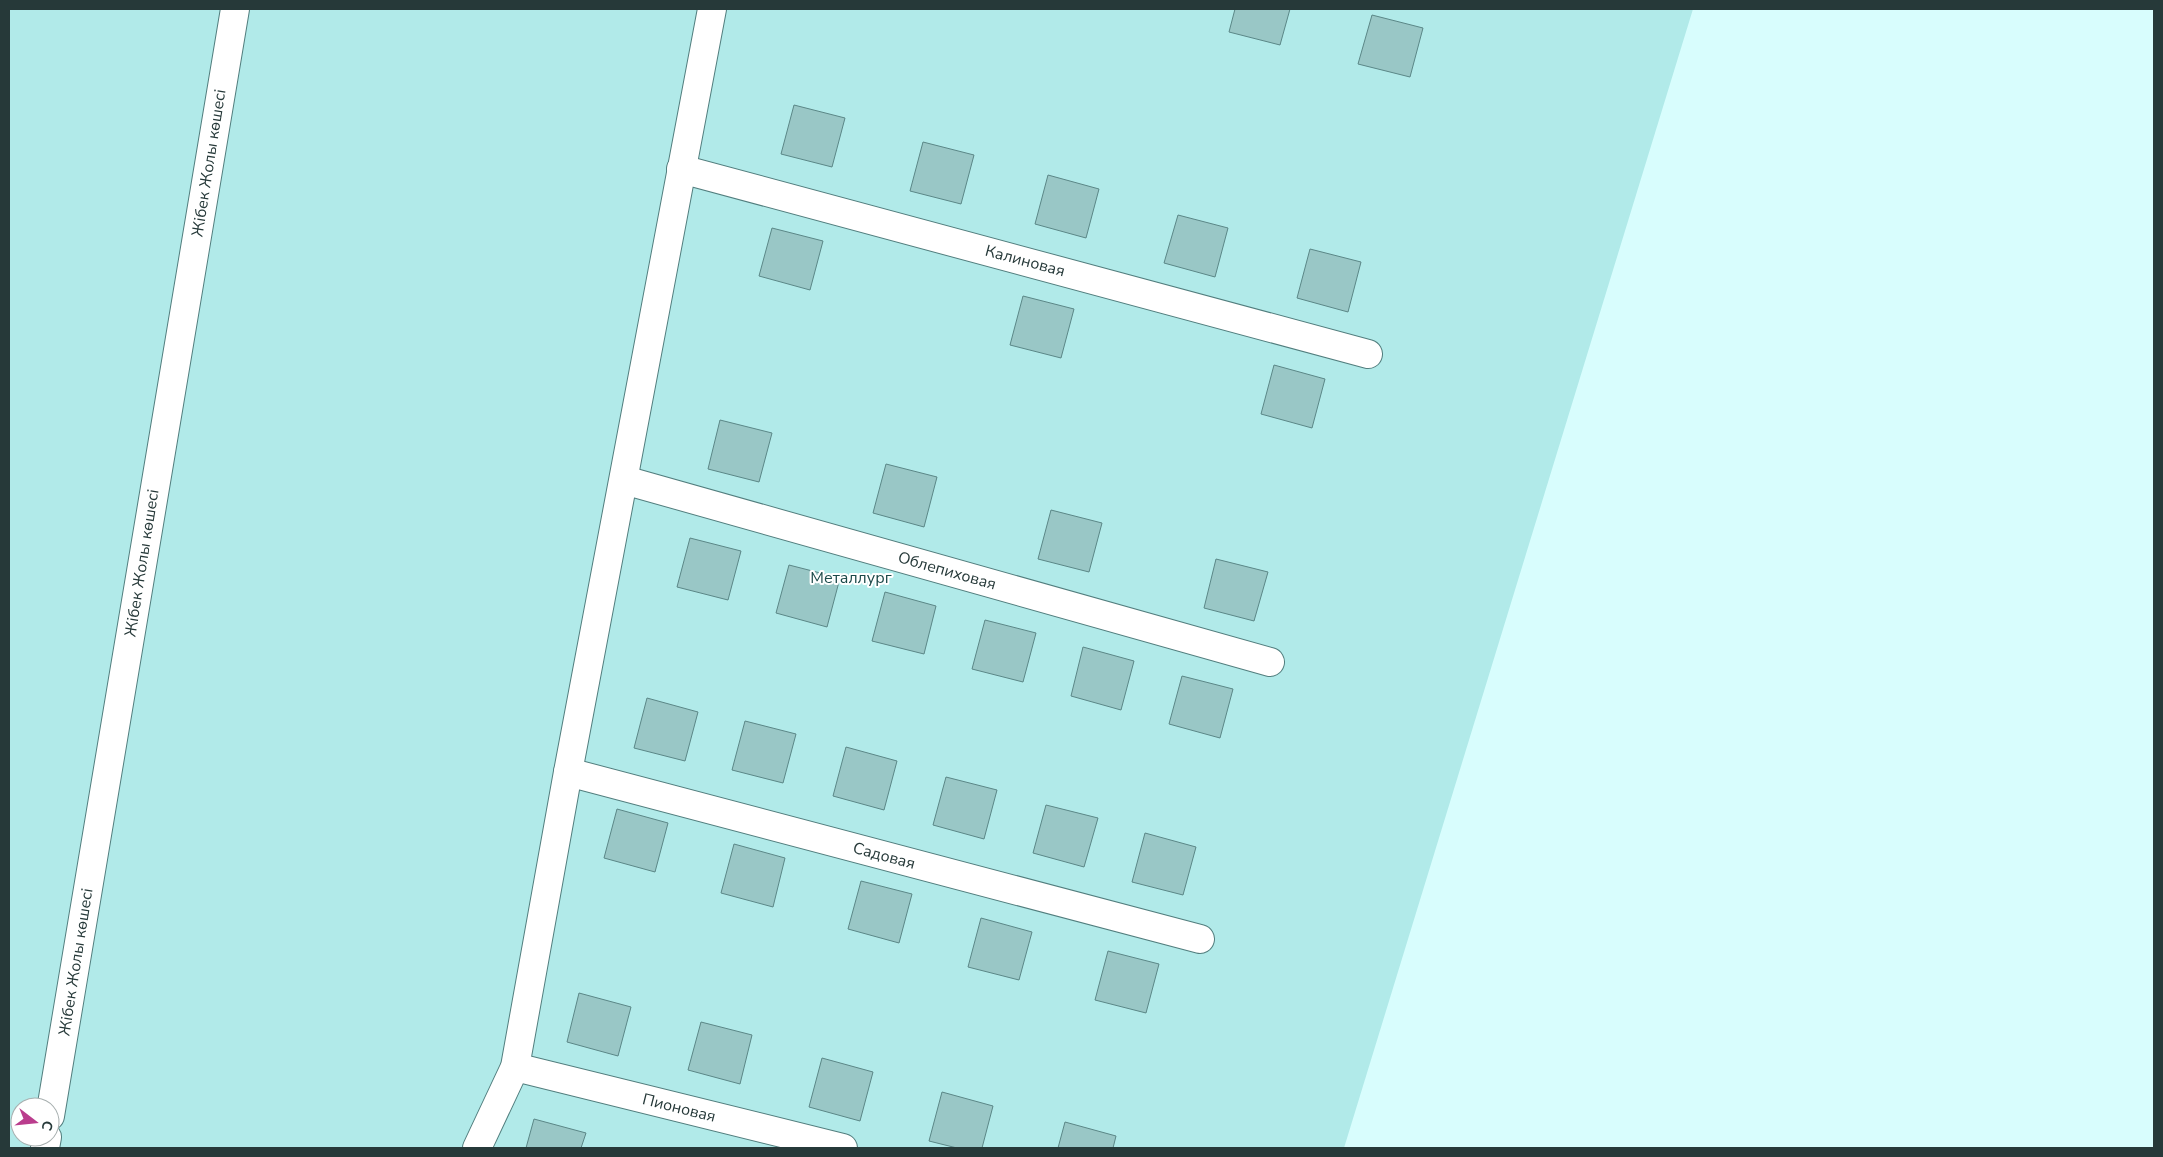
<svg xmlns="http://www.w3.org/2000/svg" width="2163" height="1157" font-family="'Nunito Sans',sans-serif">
<rect width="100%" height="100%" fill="#d8fdfd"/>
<path fill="#b1eae9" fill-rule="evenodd" d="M9 9H1693L1344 1148H9ZM20 1107H50V1137H20Z"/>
<g fill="#99c7c6" stroke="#5b8787">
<polygon points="1235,9 1290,9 1280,45 1229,32"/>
<polygon points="1372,15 1423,28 1410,77 1358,64"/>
<polygon points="794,105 845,118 832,167 781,154"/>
<polygon points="923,142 974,155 961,204 910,191"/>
<polygon points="1048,175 1099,189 1086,238 1035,224"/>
<polygon points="1178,215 1228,228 1215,277 1164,263"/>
<polygon points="772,228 823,241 810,290 759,276"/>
<polygon points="1310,249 1361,262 1348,312 1297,298"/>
<polygon points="1023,296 1074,309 1061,358 1010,345"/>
<polygon points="1274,365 1325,379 1312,428 1261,414"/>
<polygon points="720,420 772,433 759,482 708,469"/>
<polygon points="886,464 937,477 924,527 873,513"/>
<polygon points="1051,510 1102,523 1089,572 1038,559"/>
<polygon points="690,538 741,551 728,600 677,587"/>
<polygon points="1216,559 1268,572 1254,621 1204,608"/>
<polygon points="789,565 840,578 827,627 776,613"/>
<polygon points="885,592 936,606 924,654 872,641"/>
<polygon points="985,620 1036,633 1023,682 972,669"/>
<polygon points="1083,647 1134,661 1121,710 1071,696"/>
<polygon points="1182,676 1233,689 1220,738 1169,724"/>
<polygon points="647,698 698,712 685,761 634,748"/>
<polygon points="745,721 796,734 783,783 732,770"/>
<polygon points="846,747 897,761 884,810 833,796"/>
<polygon points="946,777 997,790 984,839 933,825"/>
<polygon points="1046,805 1098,818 1084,867 1033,853"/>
<polygon points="617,809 668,823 655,872 604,858"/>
<polygon points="1145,833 1196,847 1183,895 1132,882"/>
<polygon points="734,844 785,858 773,907 721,893"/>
<polygon points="861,881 912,894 899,943 848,929"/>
<polygon points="981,918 1032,932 1019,980 968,967"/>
<polygon points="1108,951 1159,964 1146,1013 1095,1000"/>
<polygon points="579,993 631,1007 618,1056 567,1042"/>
<polygon points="701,1022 752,1035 740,1084 688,1070"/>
<polygon points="822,1058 873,1072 860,1121 809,1107"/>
<polygon points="942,1092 993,1106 982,1148 957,1148 929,1141"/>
<polygon points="534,1119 586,1133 581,1148 526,1148"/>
<polygon points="1065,1122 1116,1136 1113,1148 1058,1148"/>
</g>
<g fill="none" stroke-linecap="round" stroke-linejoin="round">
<defs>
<g id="minor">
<polyline points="681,169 1368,354"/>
<polyline points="624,480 1270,662"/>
<polyline points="568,772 1200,939"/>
<polyline points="515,1067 843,1148"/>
<polyline points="477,1148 515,1067 568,772 712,9"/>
</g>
<g id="highway">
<polyline points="50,1116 235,9"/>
<polyline points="45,1148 47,1137"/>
</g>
</defs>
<use href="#minor" stroke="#527e7e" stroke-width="30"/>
<use href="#highway" stroke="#527e7e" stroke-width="30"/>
<use href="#minor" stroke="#fff" stroke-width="28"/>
<use href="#highway" stroke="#fff" stroke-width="28"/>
</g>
<g text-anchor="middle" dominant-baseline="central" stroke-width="4" stroke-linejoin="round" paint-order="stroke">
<g font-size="16" fill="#263939" stroke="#fff">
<text transform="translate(209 163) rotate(-81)">Жібек Жолы көшесі</text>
<text transform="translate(1025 261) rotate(15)">Калиновая</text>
<text transform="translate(142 563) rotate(-81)">Жібек Жолы көшесі</text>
<text transform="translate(947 571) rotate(16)">Облепиховая</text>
<text transform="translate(884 856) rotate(15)">Садовая</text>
<text transform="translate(76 962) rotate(-81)">Жібек Жолы көшесі</text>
<text transform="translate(679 1108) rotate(14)">Пионовая</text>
</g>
<g font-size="16" fill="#1b4949" stroke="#fff">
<text x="851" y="578">Металлург</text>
</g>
</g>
<rect width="2163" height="1157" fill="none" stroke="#263939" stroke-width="20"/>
<g transform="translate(35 1122) rotate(106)"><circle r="24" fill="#ffffff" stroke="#a8b0b0"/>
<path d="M0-4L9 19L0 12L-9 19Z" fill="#ba3d8d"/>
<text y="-8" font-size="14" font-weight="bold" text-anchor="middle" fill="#263939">С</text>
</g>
</svg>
